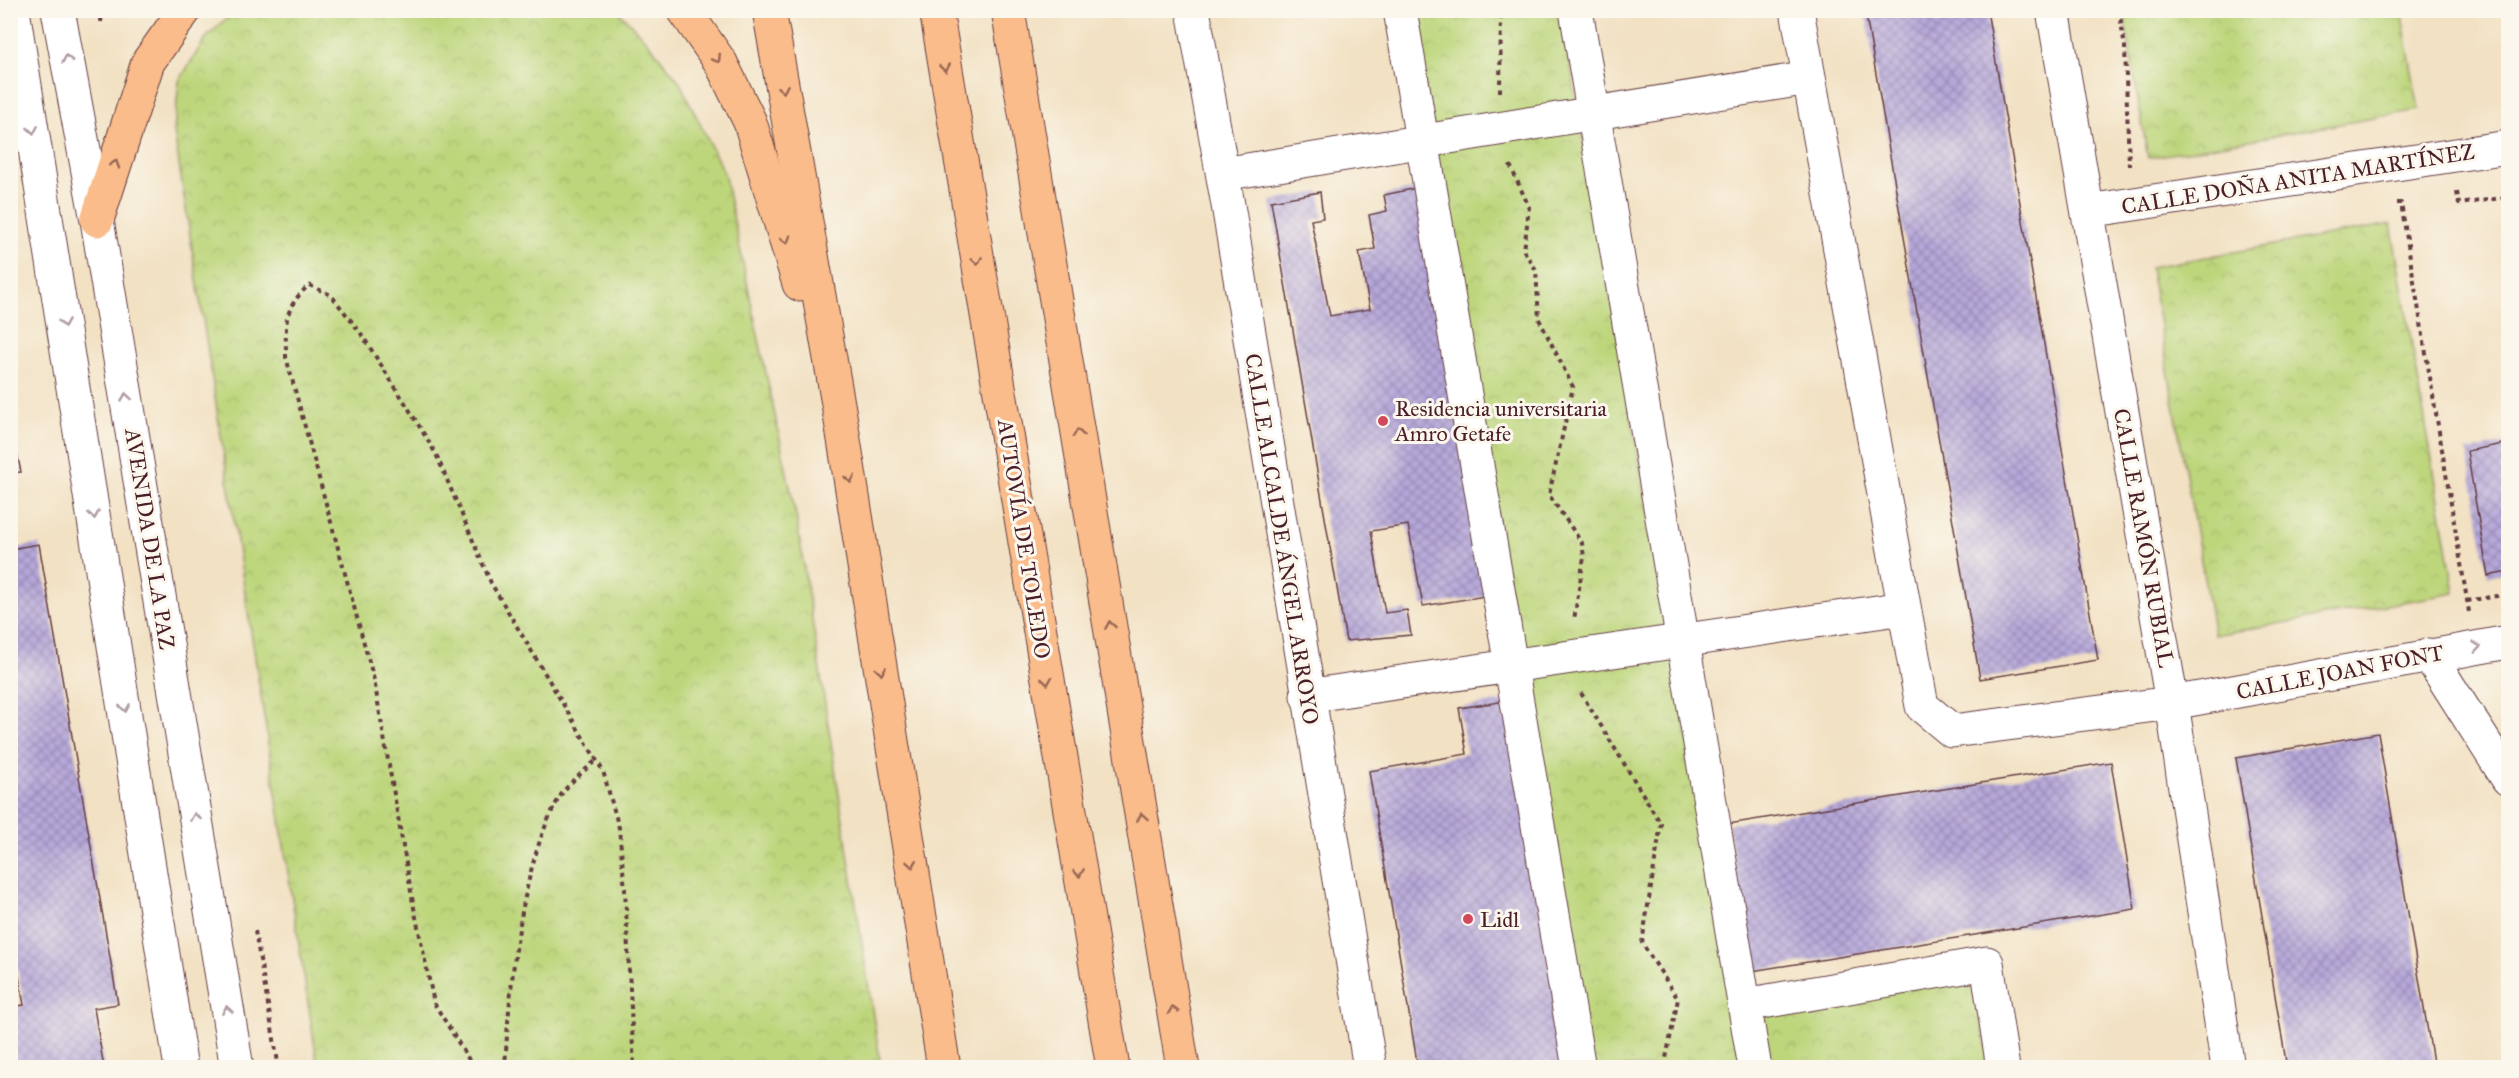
<svg xmlns="http://www.w3.org/2000/svg" width="2519" height="1078" font-family="'IM FELL Great Primer',serif">
<defs>
<pattern id="park-crowns" width="20" height="18" patternUnits="userSpaceOnUse" patternTransform="scale(1.5)"><rect width="20" height="18" fill="#bdd67b"/><path d="M2 6a3 3 0 1 1 6 0M12 15a3 3 0 1 1 6 0" fill="none" stroke="#a4b76a"/></pattern>
<pattern id="building-cross-hatch" width="8" height="8" patternUnits="userSpaceOnUse" patternTransform="scale(1.5)"><rect width="8" height="8" fill="#b6a8da"/><path d="M0 0l8 8M0 8l8-8" fill="none" stroke="#9688b1"/></pattern>
</defs>
<rect width="100%" height="100%" fill="#fbf7ec"/>
<filter id="ink" filterUnits="userSpaceOnUse"><feTurbulence type="fractalNoise" baseFrequency=".0167" numOctaves="2"/><feDisplacementMap in="SourceGraphic" scale="12" xChannelSelector="R" yChannelSelector="G"/><feConvolveMatrix kernelMatrix="1 2 1 2 8 2 1 2 1" color-interpolation-filters="sRGB"/></filter>
<filter id="wash" filterUnits="userSpaceOnUse"><feTurbulence type="fractalNoise" baseFrequency=".008" numOctaves="4" result="noise"/><feDisplacementMap in="SourceGraphic" scale="24" xChannelSelector="R" yChannelSelector="G"/><feGaussianBlur stdDeviation="1.35" result="paint"/><feColorMatrix in="noise" values="0 0 0 0 0 0 0 0 0 0 0 0 0 0 0 0 0 1.4 0 .05"/><feComposite in="paint" operator="in"/></filter>
<g filter="url(#wash)">
<rect width="100%" height="100%" fill="#f2e1c3"/>
<g fill="url(#park-crowns)" stroke="#847a53" stroke-width="1.5">
<polygon points="617,10 645,39 679,81 724,173 796,516 881,1067 318,1067 174,131 179,81 205,39 234,11"/>
<polygon points="1412,11 1561,11 1737,1021 1975,976 1989,1067 1588,1067"/>
<polygon points="2123,11 2401,11 2419,110 2148,158"/>
<polygon points="2391,224 2455,593 2214,635 2150,267"/>
</g>
<g id="blocks">
<g fill="url(#building-cross-hatch)">
<polygon points="1865,10 1987,10 2098,660 1980,679"/>
<polygon points="1417,188 1486,596 1423,606 1408,525 1371,531 1385,613 1407,610 1411,635 1346,641 1271,201 1320,192 1323,218 1311,220 1330,316 1370,309 1359,252 1375,249 1369,215 1387,211 1384,195"/>
<polygon points="10,419 21,472 10,473"/>
<polygon points="2508,443 2508,572 2488,576 2467,451"/>
<polygon points="39,544 118,1004 94,1008 104,1068 10,1068 10,1007 24,1005 10,928 10,549"/>
<polygon points="1506,701 1567,1068 1418,1068 1369,771 1467,754 1459,708"/>
<polygon points="2378,733 2434,1068 2287,1068 2236,758"/>
<polygon points="2111,762 2135,909 1752,971 1728,824"/>
</g>
</g>
</g>
<g filter="url(#ink)">
<use href="#blocks" fill-opacity="0" stroke="#633c42" stroke-width="1.5"/>
<g fill="none" stroke-linecap="round" stroke-linejoin="round">
<defs>
<g id="minor">
<polyline points="13,10 181,1068"/>
<polyline points="58,10 97,220 237,1068"/>
<polyline points="1193,10 1228,205 1370,1068"/>
<polyline points="1400,10 1579,1068"/>
<polyline points="1576,10 1755,1068"/>
<polyline points="1797,10 1922,706 1952,731 2172,703 2508,642"/>
<polyline points="2053,10 2172,703 2228,1068"/>
<polyline points="1223,174 1809,78"/>
<polyline points="2088,211 2508,147"/>
<polyline points="2429,655 2508,779"/>
<polyline points="1307,696 1904,608"/>
<polyline points="1745,1005 1987,963 2003,1068"/>
</g>
<g id="highway">
<polyline points="684,10 721,63 750,122 799,284"/>
<polyline points="769,10 841,421 944,1068"/>
<polyline points="936,10 1113,1068"/>
<polyline points="1008,10 1183,1068"/>
<polyline points="97,220 148,62 185,10"/>
</g>
</defs>
<use href="#minor" stroke="#633c42" stroke-width="35"/>
<use href="#highway" stroke="#633c42" stroke-width="35"/>
<g stroke="#633c42" stroke-width="4" stroke-dasharray="4.5 4.5" stroke-linecap="butt">
<polyline points="2119,10 2125,47 2129,166"/>
<polyline points="101,22 102,10"/>
<polyline points="1500,92 1501,10"/>
<polyline points="1510,165 1529,207 1524,251 1536,270 1539,319 1573,387 1549,495 1582,543 1584,557 1574,620"/>
<polyline points="2457,192 2459,204 2508,197"/>
<polyline points="2397,203 2401,203 2469,612"/>
<polyline points="2467,601 2508,594"/>
<polyline points="1581,693 1661,824 1642,943 1678,999 1664,1068"/>
<polyline points="255,931 279,1068"/>
<path d="M474 1068 434 1003 413 903 374 680 286 357C286 323 282 310 309 285L331 295 360 332 404 401 436 454 491 583 603 771 619 828 625 890 634 1068"/>
<path d="M505 1068C509 992 521 854 563 792 572 780 586 770 596 760"/>
</g>
<use href="#minor" stroke="#fff" stroke-width="33"/>
<use href="#highway" stroke="#f9bc8a" stroke-width="33"/>
</g>
<defs><path id="oneway-chevron" d="M-2-3.5L2.5 0L-2 3.5" fill="none" stroke-width="1.6" stroke-linecap="round" stroke-linejoin="round" transform="scale(1.5)"/></defs>
<g stroke="#ae9aa0">
<use href="#oneway-chevron" transform="translate(67 59) rotate(-101)"/>
<use href="#oneway-chevron" transform="translate(33 130) rotate(81)"/>
<use href="#oneway-chevron" transform="translate(64 323) rotate(81)"/>
<use href="#oneway-chevron" transform="translate(126 397) rotate(-99)"/>
<use href="#oneway-chevron" transform="translate(94 515) rotate(81)"/>
<use href="#oneway-chevron" transform="translate(2477 647) rotate(-8)"/>
<use href="#oneway-chevron" transform="translate(125 708) rotate(81)"/>
<use href="#oneway-chevron" transform="translate(195 817) rotate(-99)"/>
<use href="#oneway-chevron" transform="translate(227 1010) rotate(-99)"/>
</g>
<g stroke="#996656">
<use href="#oneway-chevron" transform="translate(717 59) rotate(57)"/>
<use href="#oneway-chevron" transform="translate(945 68) rotate(81)"/>
<use href="#oneway-chevron" transform="translate(783 89) rotate(80)"/>
<use href="#oneway-chevron" transform="translate(115 164) rotate(-72)"/>
<use href="#oneway-chevron" transform="translate(786 240) rotate(73)"/>
<use href="#oneway-chevron" transform="translate(977 261) rotate(81)"/>
<use href="#oneway-chevron" transform="translate(1078 433) rotate(-99)"/>
<use href="#oneway-chevron" transform="translate(850 479) rotate(81)"/>
<use href="#oneway-chevron" transform="translate(1110 625) rotate(-99)"/>
<use href="#oneway-chevron" transform="translate(881 671) rotate(81)"/>
<use href="#oneway-chevron" transform="translate(1047 681) rotate(81)"/>
<use href="#oneway-chevron" transform="translate(1142 817) rotate(-99)"/>
<use href="#oneway-chevron" transform="translate(912 864) rotate(81)"/>
<use href="#oneway-chevron" transform="translate(1079 873) rotate(81)"/>
<use href="#oneway-chevron" transform="translate(1173 1010) rotate(-99)"/>
</g>
</g>
<g fill="#d1495b" stroke="#fbf7ec" stroke-width="2">
<circle cx="1383" cy="421" r="6"/>
<circle cx="1468" cy="919" r="6"/>
</g>
<g text-anchor="middle" dominant-baseline="central" stroke-width="6" stroke-linejoin="round" paint-order="stroke">
<g font-size="22" fill="#4a1f2b" stroke="#fbf7ec">
<text transform="translate(2298 179) rotate(-9)">CALLE DOÑA ANITA MARTÍNEZ</text>
<text transform="translate(2144 538) rotate(80)">CALLE RAMÓN RUBIAL</text>
<text transform="translate(150 539) rotate(81)">AVENIDA DE LA PAZ</text>
<text transform="translate(1024 539) rotate(81)">AUTOVÍA DE TOLEDO</text>
<text transform="translate(1282 539) rotate(81)">CALLE ALCALDE ÁNGEL ARROYO</text>
<text transform="translate(2340 672) rotate(-11)">CALLE JOAN FONT</text>
</g>
<g font-size="22" fill="#4a1f2b" stroke="#fbf7ec" text-anchor="start">
<text x="1395" y="408">Residencia universitaria<tspan x="1395" dy="25">Amro Getafe</tspan></text>
<text x="1480" y="919">Lidl</text>
</g>
</g>
<rect width="2519" height="1078" fill="none" stroke="#fbf7ec" stroke-width="36"/>
</svg>
